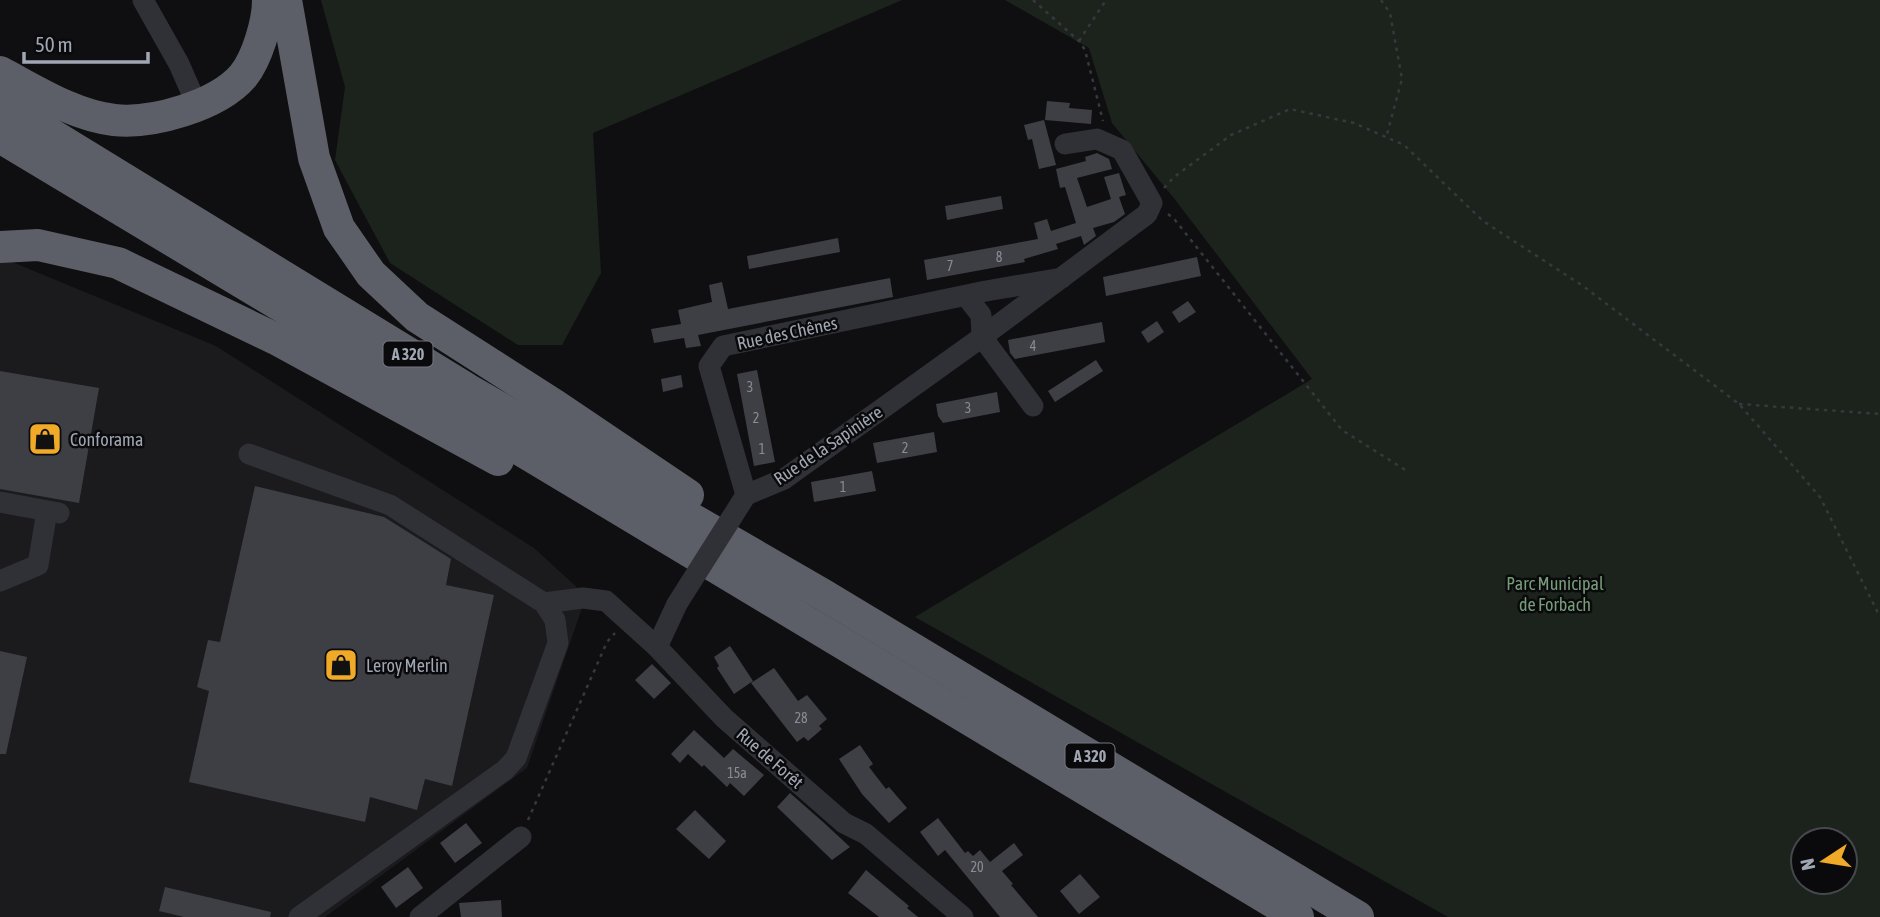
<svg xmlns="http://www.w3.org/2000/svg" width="1880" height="917" font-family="'Asap Condensed',sans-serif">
<rect width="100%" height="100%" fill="#0f0f11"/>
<polygon fill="#1b1b1e" points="0,257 216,346 534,548 580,590 583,605 527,768 325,917 0,917"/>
<g fill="#1c231d" fill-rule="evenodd">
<polygon points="321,0 902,0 593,133 601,273 562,345 518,345 390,263 335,160 345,87"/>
<path d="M1005 0H1880V917H1448L915 617 1312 379 1173 197 1112 123 1089 48ZM1803 840H1845V882H1803Z"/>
</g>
<g fill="#3e3f44">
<polygon points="1047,101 1070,103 1069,108 1092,110 1091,124 1045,120"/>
<polygon points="1044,120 1056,165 1039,169 1032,139 1028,140 1024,125"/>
<polygon points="1097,153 1109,159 1112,169 1077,178 1087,207 1111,199 1104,177 1119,173 1126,195 1119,197 1125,214 1114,222 1093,228 1096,236 1084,245 1081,236 1056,244 1058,249 1024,259 1025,262 927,280 924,260 1038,239 1034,223 1047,219 1051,231 1076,223 1065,187 1060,188 1056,169 1086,161 1085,157"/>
<polygon points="1001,196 1003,209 947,220 945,206"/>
<polygon points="838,238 840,252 749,269 747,256"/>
<polygon points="1197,257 1201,276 1106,296 1103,277"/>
<polygon points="890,278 893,297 698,335 701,346 686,348 684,338 654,343 651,329 681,324 678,310 712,302 709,285 722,282 728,309"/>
<polygon points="1188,301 1196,312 1179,323 1172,312"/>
<polygon points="1157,321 1164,332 1148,343 1141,332"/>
<polygon points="1102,322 1105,342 1015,359 1010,353 1008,340"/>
<polygon points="1096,360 1103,371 1055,402 1048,391"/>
<polygon points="757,370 775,462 754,466 737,374"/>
<polygon points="0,371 99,388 79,503 0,489"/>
<polygon points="681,375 683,387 663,392 661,379"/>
<polygon points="997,392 1000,412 943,423 938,416 936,404"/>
<polygon points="934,432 937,452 877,463 873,443"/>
<polygon points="872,471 876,491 814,502 811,482"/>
<polygon points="255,486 384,517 451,559 446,585 494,595 452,786 425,779 417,810 370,797 365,822 189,782 209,691 197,687 208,640 220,642"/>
<polygon points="730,646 753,681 734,694 717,668 719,666 714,657"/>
<polygon points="0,651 27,657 6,754 0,754"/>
<polygon points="652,664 671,683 654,699 635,680"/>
<polygon points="774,668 798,701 807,695 827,719 819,726 822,729 808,741 804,737 797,742 751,683"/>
<polygon points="694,730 724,758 733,749 764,775 744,796 730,783 727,787 704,765 702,767 688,754 680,763 671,754"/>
<polygon points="860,745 873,764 869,767 886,789 889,787 907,808 889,823 862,794 839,759"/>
<polygon points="790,793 823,822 850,847 832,860 777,807"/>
<polygon points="695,810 726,841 709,859 676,829"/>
<polygon points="938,818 965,853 968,851 973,856 980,850 990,862 1014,843 1023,855 1002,871 1013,884 1011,885 1038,917 1000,917 945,850 938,856 920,832"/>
<polygon points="466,823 482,843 455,863 440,843"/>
<polygon points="408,867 423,888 396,908 381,887"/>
<polygon points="866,870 909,906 907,908 918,917 879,917 848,893"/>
<polygon points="1080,874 1100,897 1079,914 1060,891"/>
<polygon points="165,887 271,912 270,917 184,917 159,911"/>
<polygon points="501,900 502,917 461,917 459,903"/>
</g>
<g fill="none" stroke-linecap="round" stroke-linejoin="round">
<g stroke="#36383d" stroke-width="2.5" stroke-dasharray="3.5 5" stroke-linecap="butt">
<polyline points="1033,0 1079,41 1085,50 1103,121"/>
<polyline points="1381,0 1390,13 1402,79 1386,138"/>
<polyline points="1079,41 1106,0"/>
<polyline points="1164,188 1174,177 1231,135 1290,109 1354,123 1404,145 1483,221 1583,286 1739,404 1820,497 1880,617"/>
<polyline points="1168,214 1175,220 1342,430 1407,471"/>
<polyline points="1739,404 1880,414"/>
<polyline points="528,820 607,642 615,633"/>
</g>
<g stroke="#303136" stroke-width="21">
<polyline points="143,0 179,64 197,105"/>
<polyline points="1062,278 986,291 723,346 709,366 746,495 784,479 982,337 1147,214 1152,203 1122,150 1097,139 1065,144"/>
<polyline points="966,296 981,315 982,337 1033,406"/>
<polyline points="249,454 390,505 544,603 555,620 558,643 516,758 505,770 299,917"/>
<polyline points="0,502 59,513"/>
<polyline points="0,581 38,565 47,511"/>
<polyline points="544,603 583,598 606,601 657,647 724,718 844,823 866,834 963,917"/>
<polyline points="657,647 677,604"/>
<polyline points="420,917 521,837"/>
</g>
<g stroke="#5c5f67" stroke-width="32">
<polyline points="286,0 314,158 339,228 371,274 417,317 556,406 688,495"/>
<path d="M0 72C36 91 73 115 114 120 152 124 217 106 243 76 257 59 268 22 268 0"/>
<polyline points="0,103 467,389 822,594 1358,917"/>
<polyline points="0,137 1298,917"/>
<polyline points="0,247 38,245 118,263 276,339 498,460"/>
</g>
<polyline stroke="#303136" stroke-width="21" points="677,604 746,495"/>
</g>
<defs>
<symbol id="shop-square" viewBox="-11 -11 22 22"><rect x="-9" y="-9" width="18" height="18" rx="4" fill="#f0aa28" stroke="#0a0a0c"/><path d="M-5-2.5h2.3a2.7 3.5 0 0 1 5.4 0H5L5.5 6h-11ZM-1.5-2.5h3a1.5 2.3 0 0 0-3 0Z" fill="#111"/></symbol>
</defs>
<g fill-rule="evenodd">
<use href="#shop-square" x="26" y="420" width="38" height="38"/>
<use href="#shop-square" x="322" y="646" width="38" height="38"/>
</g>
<g text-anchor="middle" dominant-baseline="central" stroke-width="5" stroke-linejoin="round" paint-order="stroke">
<g font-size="14" fill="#888c96">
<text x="999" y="257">8</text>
<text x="950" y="266">7</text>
<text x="1033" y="346">4</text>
<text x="750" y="387">3</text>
<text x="968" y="408">3</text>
<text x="756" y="418">2</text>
<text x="905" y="448">2</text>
<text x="762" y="449">1</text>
<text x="843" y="487">1</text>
<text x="801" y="718">28</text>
<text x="737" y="773">15a</text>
<text x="977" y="867">20</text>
</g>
<g fill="#0a0a0c" stroke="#737780" stroke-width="2">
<rect x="383.5" y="341.5" width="49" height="25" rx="5"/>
<rect x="1065.5" y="743.5" width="49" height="25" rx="5"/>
</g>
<g font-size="16" font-weight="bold" fill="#a0a6b2">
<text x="408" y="354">A 320</text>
<text x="1090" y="756">A 320</text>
</g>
<g font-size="18" fill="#a0a6b2" stroke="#0a0a0c">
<text transform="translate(787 333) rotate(-12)">Rue des Chênes</text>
<text transform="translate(828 445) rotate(-34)">Rue de la Sapinière</text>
<text transform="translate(770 758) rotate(41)">Rue de Forêt</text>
</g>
<g font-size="18" fill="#a0a6b2" stroke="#0a0a0c" text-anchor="start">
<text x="70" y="439">Conforama</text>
<text x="366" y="665">Leroy Merlin</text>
</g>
<g font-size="18" fill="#779d79" stroke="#0a0a0c">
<text x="1555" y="583">Parc Municipal<tspan x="1555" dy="21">de Forbach</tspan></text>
</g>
</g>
<g transform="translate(1824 861) rotate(258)"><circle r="33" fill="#0a0a0c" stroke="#46484e" stroke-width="2"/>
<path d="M0-5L12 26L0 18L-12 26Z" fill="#f0aa28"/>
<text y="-10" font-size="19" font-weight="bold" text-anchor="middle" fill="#a0a6b2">N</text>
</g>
<path d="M24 52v10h124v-10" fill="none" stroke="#a0a6b2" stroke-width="3.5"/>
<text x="35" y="52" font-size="21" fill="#a0a6b2" stroke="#0a0a0c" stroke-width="5" paint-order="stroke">50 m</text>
</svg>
